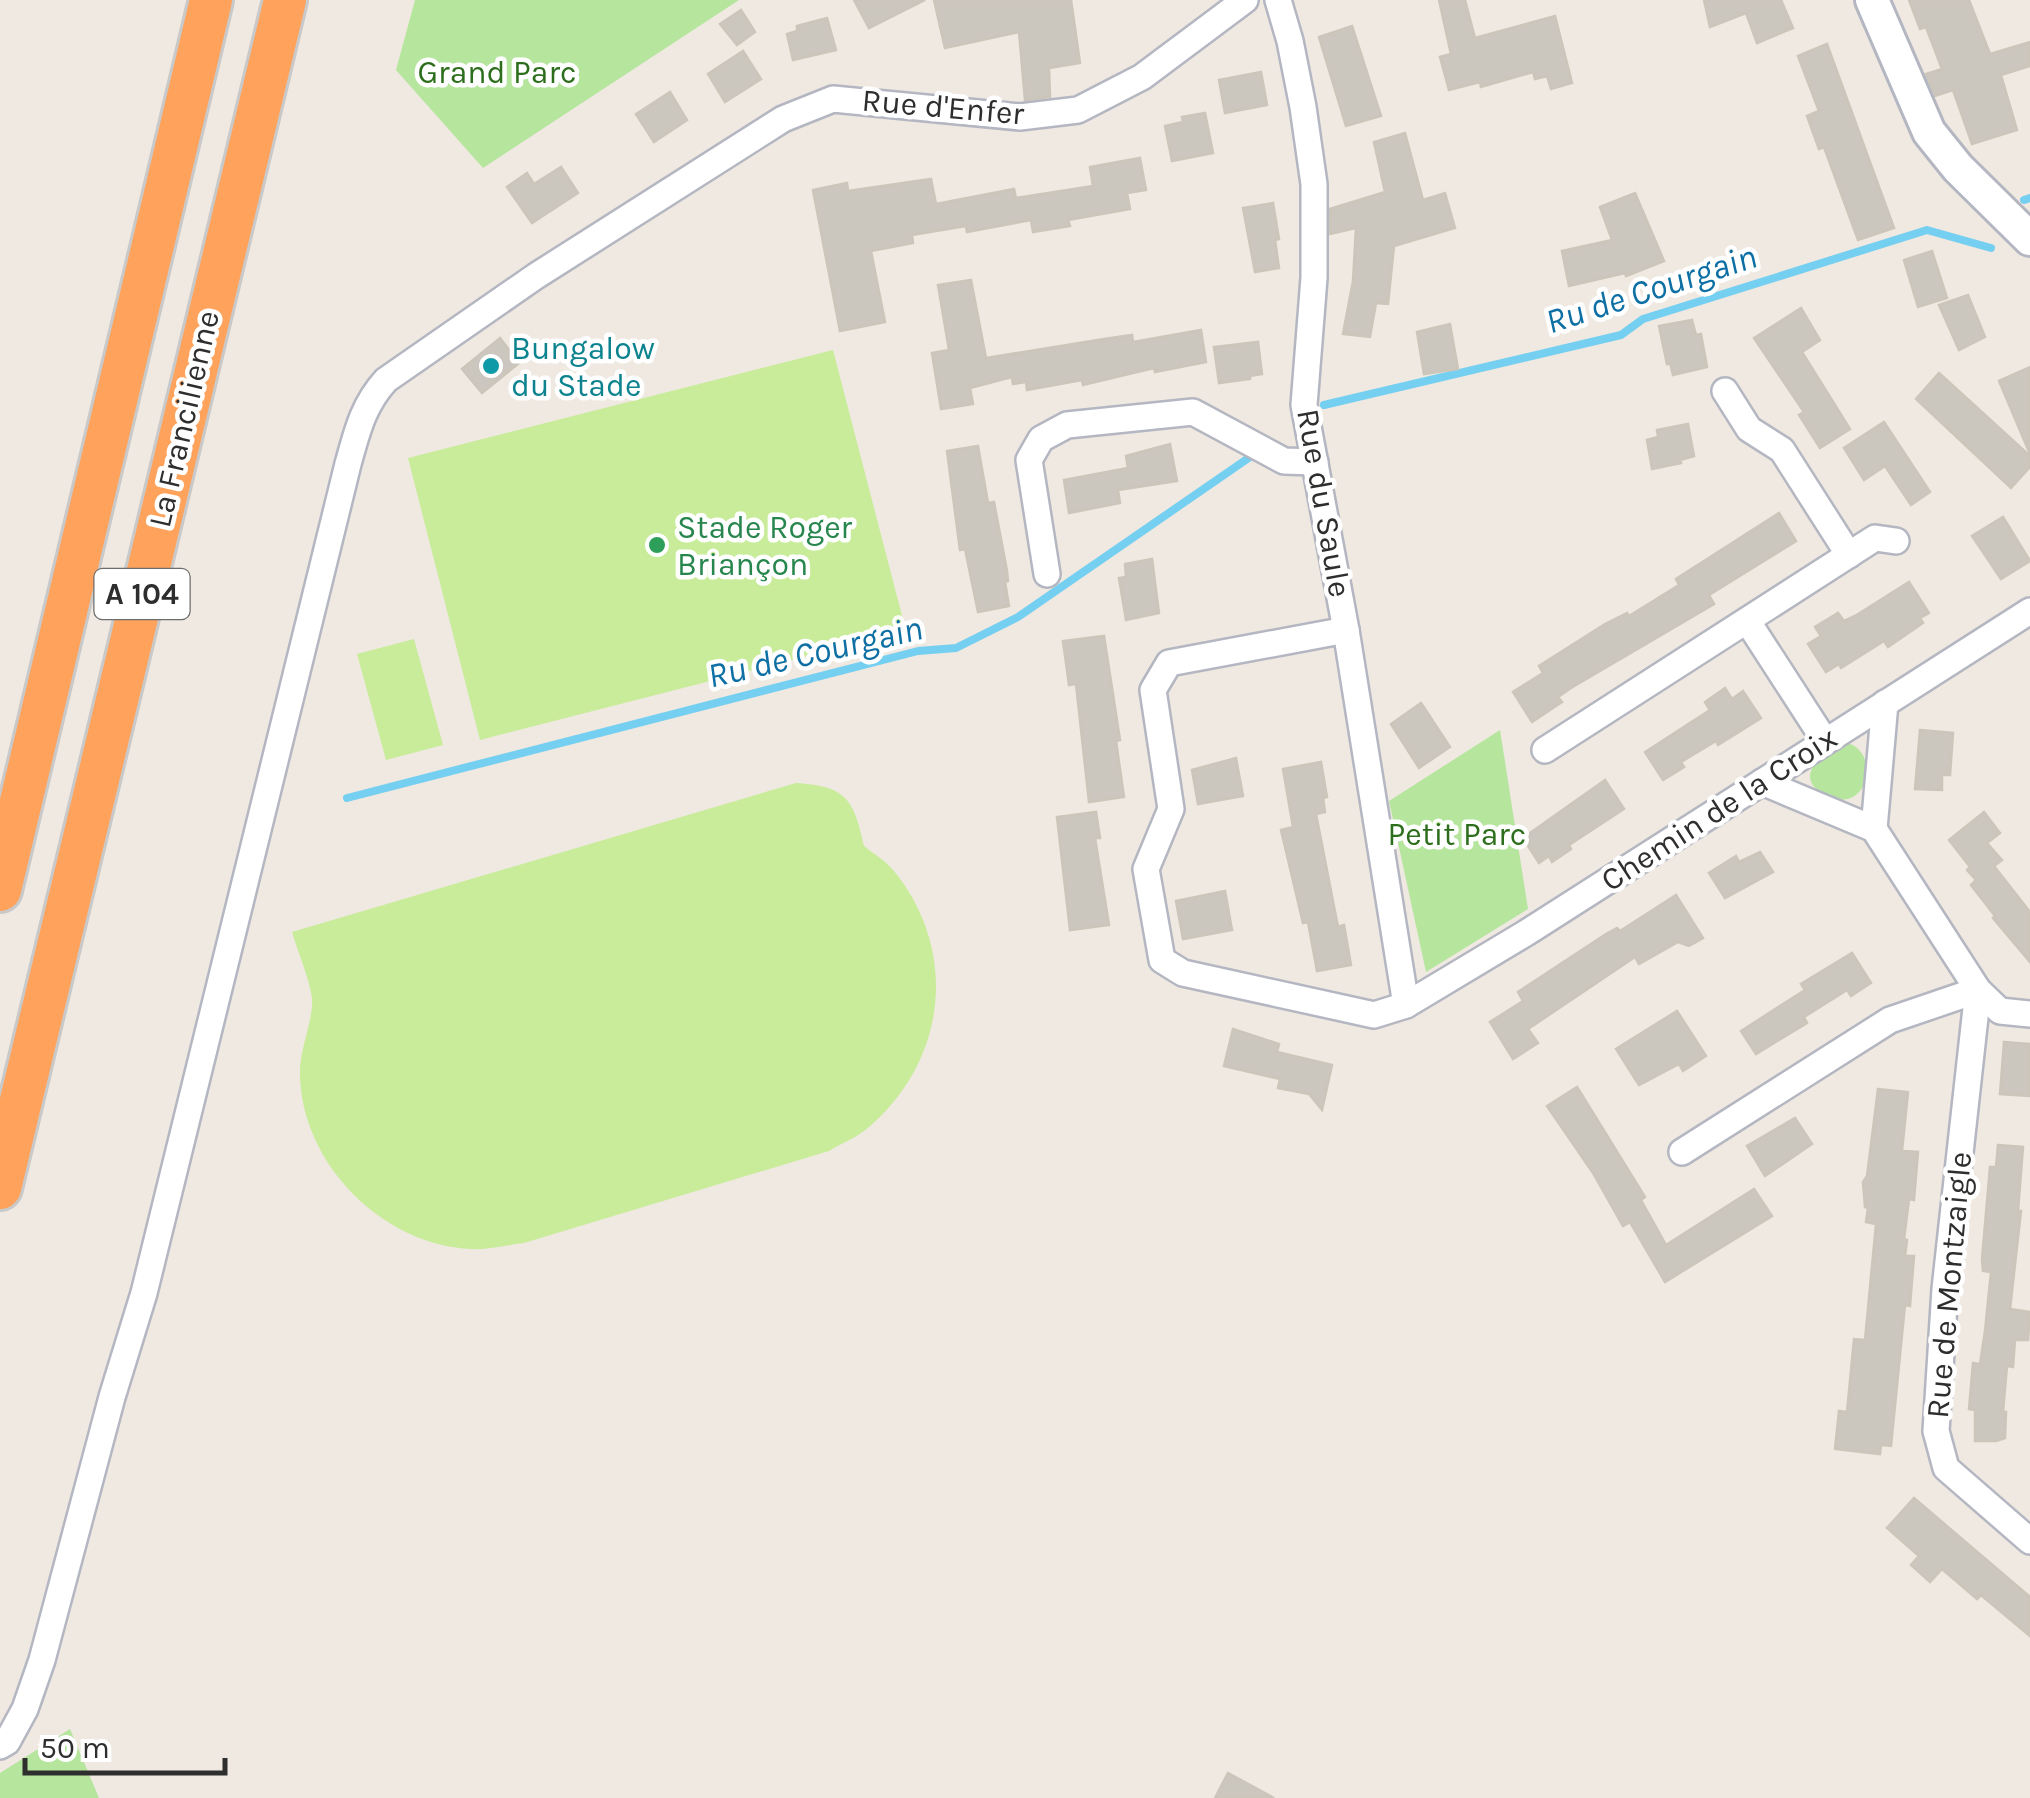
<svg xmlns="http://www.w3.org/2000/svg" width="2030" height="1798" font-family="Karla,sans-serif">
<rect width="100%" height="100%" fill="#efe9e1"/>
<g fill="#b6e59e">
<polygon points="415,0 739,0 483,168 396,70"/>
<polygon points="1500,730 1528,909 1426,972 1389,801"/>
<path d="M1847 743C1883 752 1867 823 1820 792 1793 773 1827 748 1847 743Z"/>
<polygon points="70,1729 99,1798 0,1798 0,1773"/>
</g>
<g fill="#c9ec9a">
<polygon points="833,350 906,631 480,740 408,458"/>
<polygon points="414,639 443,745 386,760 357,654"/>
<path d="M796 783C846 786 854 799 864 846 874 854 886 861 894 871 959 951 947 1060 869 1127 858 1137 842 1143 829 1151L524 1243C507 1245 488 1250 471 1249 382 1245 301 1163 300 1074 299 1050 314 1019 312 998 309 977 298 953 292 932Z"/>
</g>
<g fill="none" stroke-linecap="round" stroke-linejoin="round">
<g stroke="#75cff0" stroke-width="8">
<polyline points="2024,200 2030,198"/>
<polyline points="1324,405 1621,335 1643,319 1927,230 1991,248"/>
<polyline points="347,798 918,651 956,648 1018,617 1250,457"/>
</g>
</g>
<g fill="#cbc7bf" stroke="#cbc5ba" stroke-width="2.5">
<polygon points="854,0 925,0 869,28"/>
<polygon points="934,0 1071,0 1080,63 1049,68 1050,97 1025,100 1019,32 945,48"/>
<polygon points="1439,0 1465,0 1475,38 1555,16 1572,83 1551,89 1547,76 1535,79 1533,72 1481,87 1480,82 1449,90 1440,57 1451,54"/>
<polygon points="1704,0 1781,0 1793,28 1757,43 1746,13 1710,27"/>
<polygon points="1909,0 1969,0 1990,54 2030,42 2030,66 2001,75 2017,130 1972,144 1953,90 1935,96 1926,74 1942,69 1926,27 1920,29"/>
<polygon points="741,10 755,32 737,45 720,24"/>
<polygon points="827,18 836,50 793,60 787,34 797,31 797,26"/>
<polygon points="1352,26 1381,116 1346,126 1319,37"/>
<polygon points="1827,44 1894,228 1858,240 1824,147 1819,149 1807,116 1819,111 1798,56"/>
<polygon points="743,51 761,79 725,102 708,74"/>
<polygon points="1261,72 1267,105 1225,113 1219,80"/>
<polygon points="670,92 687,120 654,142 636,114"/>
<polygon points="1205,113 1213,153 1172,161 1165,126 1183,122 1182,117"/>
<polygon points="1405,133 1423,200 1445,193 1455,228 1394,246 1388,304 1376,303 1370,337 1343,334 1353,281 1356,228 1330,234 1330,209 1385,192 1374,142"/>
<polygon points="1140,158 1146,190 1127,193 1130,209 1068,220 1070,226 1033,232 1031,220 967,232 966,226 912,235 913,243 871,251 885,322 840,331 813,190 847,183 848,191 931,179 936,204 1014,189 1016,198 1093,186 1090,167"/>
<polygon points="561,167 578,193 532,223 507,187 527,173 534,184"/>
<polygon points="1635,193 1664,261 1626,276 1625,273 1569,286 1562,251 1612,240 1600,207"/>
<polygon points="1273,203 1279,239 1275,240 1279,268 1255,272 1243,208"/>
<polygon points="1932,251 1947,298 1918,307 1904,260"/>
<polygon points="971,280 986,358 1104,339 1132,335 1133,342 1201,330 1206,362 1155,372 1154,368 1083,385 1082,380 1027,390 1026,382 1013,384 1012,377 970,388 973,404 941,409 932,353 949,350 938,285"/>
<polygon points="1968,295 1985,337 1959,350 1939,305"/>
<polygon points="1801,308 1820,340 1802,352 1850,429 1820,448 1799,415 1804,412 1754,338"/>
<polygon points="1692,320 1696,335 1701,334 1707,367 1673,375 1670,363 1667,364 1659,326"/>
<polygon points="1450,324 1458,369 1424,374 1417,332"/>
<polygon points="500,338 519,363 482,393 462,369"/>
<polygon points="1258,342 1262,374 1250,376 1250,379 1219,383 1214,347"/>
<polygon points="2030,367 2030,454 1999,381"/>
<polygon points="1939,373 2030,456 2030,467 2011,488 1916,399"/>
<polygon points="1884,422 1930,492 1911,505 1885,466 1864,480 1844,448"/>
<polygon points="1688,424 1694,456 1680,460 1681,463 1652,469 1647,440 1658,437 1657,430"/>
<polygon points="1170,444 1177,481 1118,490 1120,503 1069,513 1064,480 1128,468 1126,456"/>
<polygon points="978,446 988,503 994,502 1007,571 1008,581 1005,582 1009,606 978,612 965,549 960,550 947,451"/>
<polygon points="1779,513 1796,541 1709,595 1714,604 1571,688 1558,697 1562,702 1532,722 1513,692 1543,673 1539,666 1605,624 1627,613 1629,616 1679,585 1676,579"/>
<polygon points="2003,517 2030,561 2001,579 1972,536"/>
<polygon points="1152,559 1159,613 1126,620 1119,578 1126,577 1125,564"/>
<polygon points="1909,582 1929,613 1920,618 1923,623 1888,647 1884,641 1841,668 1839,664 1826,672 1808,644 1821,636 1815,627 1838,613 1844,621 1855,616"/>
<polygon points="1104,636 1120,740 1116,741 1124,797 1089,802 1076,684 1069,685 1063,641"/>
<polygon points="1725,688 1732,699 1743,691 1761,718 1718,745 1716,741 1681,762 1684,767 1663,780 1645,752 1710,710 1705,702"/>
<polygon points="1421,703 1450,747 1419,768 1391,724"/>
<polygon points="1920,730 1953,733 1950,775 1942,775 1942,790 1915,789"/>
<polygon points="1236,758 1243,796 1198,804 1192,770"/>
<polygon points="1321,762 1327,797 1323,798 1325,812 1316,814 1338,927 1344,925 1351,965 1317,971 1308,922 1303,923 1281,830 1293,827 1283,769"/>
<polygon points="1605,780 1624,809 1569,845 1571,849 1552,862 1549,856 1539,863 1523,838"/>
<polygon points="1096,812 1100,838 1095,838 1109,925 1070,930 1057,817"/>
<polygon points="1984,812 2000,833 1987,843 2002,860 1994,866 2030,912 2030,962 1993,918 1995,916 1971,885 1976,880 1967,870 1970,867 1949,840"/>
<polygon points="1760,852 1773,872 1725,898 1709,873 1736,856 1739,862"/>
<polygon points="1225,891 1232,930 1183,939 1176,901"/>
<polygon points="1676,895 1703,938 1689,946 1678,942 1639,964 1635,957 1528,1029 1538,1043 1513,1059 1490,1022 1523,1001 1518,992 1606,934 1617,928 1620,931"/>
<polygon points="1852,953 1871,983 1851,996 1847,990 1804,1017 1807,1023 1756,1054 1741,1031 1805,990 1801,984"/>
<polygon points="1677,1011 1706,1056 1683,1071 1679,1064 1639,1085 1616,1049"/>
<polygon points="1233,1029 1279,1044 1277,1052 1332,1065 1322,1110 1309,1094 1278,1088 1280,1079 1224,1066"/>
<polygon points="2004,1042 2030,1044 2030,1096 2000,1094"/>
<polygon points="1577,1087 1645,1197 1641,1200 1666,1245 1754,1189 1772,1216 1665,1282 1630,1222 1623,1226 1593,1173 1547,1106"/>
<polygon points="1878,1089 1908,1092 1902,1151 1918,1152 1914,1200 1909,1199 1904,1239 1907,1240 1905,1256 1914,1256 1910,1306 1905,1305 1891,1446 1881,1445 1880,1454 1835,1449 1839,1411 1847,1412 1854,1339 1865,1340 1876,1224 1866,1222 1868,1208 1865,1207 1863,1182 1867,1176"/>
<polygon points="1795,1118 1812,1144 1765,1176 1747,1146"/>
<polygon points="1998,1145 2023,1147 2018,1211 2021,1211 2010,1309 2030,1312 2028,1340 2015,1340 2013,1367 2007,1366 2003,1412 2006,1412 2005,1438 1996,1441 1975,1441 1975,1410 1969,1409 1973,1363 1980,1364 1985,1331 1991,1272 1983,1271 1982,1259 1990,1167 1996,1167"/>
<polygon points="1914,1498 2030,1597 2030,1636 1981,1595 1977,1599 1942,1569 1930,1582 1911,1565 1919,1556 1887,1528"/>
<polygon points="1228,1773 1274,1798 1215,1798"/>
</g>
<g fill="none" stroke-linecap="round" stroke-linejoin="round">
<defs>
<g id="street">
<polyline points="1278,0 1290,41 1303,107 1314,184 1314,278 1304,405 1346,630 1406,1005"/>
<polyline points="1725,391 1749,429 1782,450 1849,555"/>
<polyline points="1047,574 1029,460 1041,439 1067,425 1193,412 1284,461 1315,462"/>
<polyline points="1748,622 1825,741"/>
<polyline points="1346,630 1169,663 1153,690 1171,809 1146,869 1162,960 1183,973 1374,1015 1406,1005 1526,933 2030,611"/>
<polyline points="1545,750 1875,538 1896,541"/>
<polyline points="1762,782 1874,829 1978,990 2000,1011 2030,1014"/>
<polyline points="1874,829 1885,703"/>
<polyline points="1682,1152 1890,1020 1978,990 1945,1289 1936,1431 1946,1468 2030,1541"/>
<path d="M0 1746 7 1742 25 1709 42 1660 112 1397 144 1293 348 464C357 432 363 405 386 380L536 276 783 119 833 99 1020 117 1078 110 1142 77 1245 0"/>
</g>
<polyline id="secondary" points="1872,0 1929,132 1958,168 2030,239"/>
<g id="highway">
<polyline points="0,890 211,0"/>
<polyline points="0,1188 285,0"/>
</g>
</defs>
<use href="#street" stroke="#b4b7c1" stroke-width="30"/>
<use href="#secondary" stroke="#b4b7c1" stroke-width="38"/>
<use href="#highway" stroke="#c9c9c9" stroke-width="48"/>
<use href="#street" stroke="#fff" stroke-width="25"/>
<use href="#secondary" stroke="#fff" stroke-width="32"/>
<use href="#highway" stroke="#ffa35c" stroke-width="42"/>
</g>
<circle fill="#0f9aa8" stroke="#fff" stroke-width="4" cx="491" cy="366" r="10"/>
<circle fill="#2e9e5b" stroke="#fff" stroke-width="4" cx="657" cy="545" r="10"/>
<g text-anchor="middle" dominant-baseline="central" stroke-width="9" stroke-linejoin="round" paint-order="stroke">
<rect fill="#fff" stroke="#6d6d6d" stroke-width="2.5" x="94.5" y="569" width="95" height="50" rx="8"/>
<g font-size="30" font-weight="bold" fill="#2e2e2e">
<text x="142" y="594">A 104</text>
</g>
<g font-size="32" fill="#2c6e1b" stroke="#fff">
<text x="497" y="72">Grand Parc</text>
<text x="1457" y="834">Petit Parc</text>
</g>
<g font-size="32" fill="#2e2e2e" stroke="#fff">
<text transform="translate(943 107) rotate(5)">Rue d'Enfer</text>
<text transform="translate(184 419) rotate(-77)">La Francilienne</text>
<text transform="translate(1324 503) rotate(80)">Rue du Saule</text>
<text transform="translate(1719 809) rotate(-33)">Chemin de la Croix</text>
<text transform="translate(1949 1285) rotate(-85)">Rue de Montzaigle</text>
</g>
<g font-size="32" fill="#0d838f" stroke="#fff" text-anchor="start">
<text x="511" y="348">Bungalow<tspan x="511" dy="37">du Stade</tspan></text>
</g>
<g font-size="32" fill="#27864d" stroke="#fff" text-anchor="start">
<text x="677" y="527">Stade Roger<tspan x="677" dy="37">Briançon</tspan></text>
</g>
<g font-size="35" font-style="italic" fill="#0d6fa3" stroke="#fff">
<text transform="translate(1651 289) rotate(-18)">Ru de Courgain</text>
<text transform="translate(815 652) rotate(-13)">Ru de Courgain</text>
</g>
</g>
<path d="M25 1758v15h200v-15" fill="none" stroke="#2e2e2e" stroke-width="5"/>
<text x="40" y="1758" font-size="30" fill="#2e2e2e" stroke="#ffffff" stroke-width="8" paint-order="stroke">50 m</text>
</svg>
